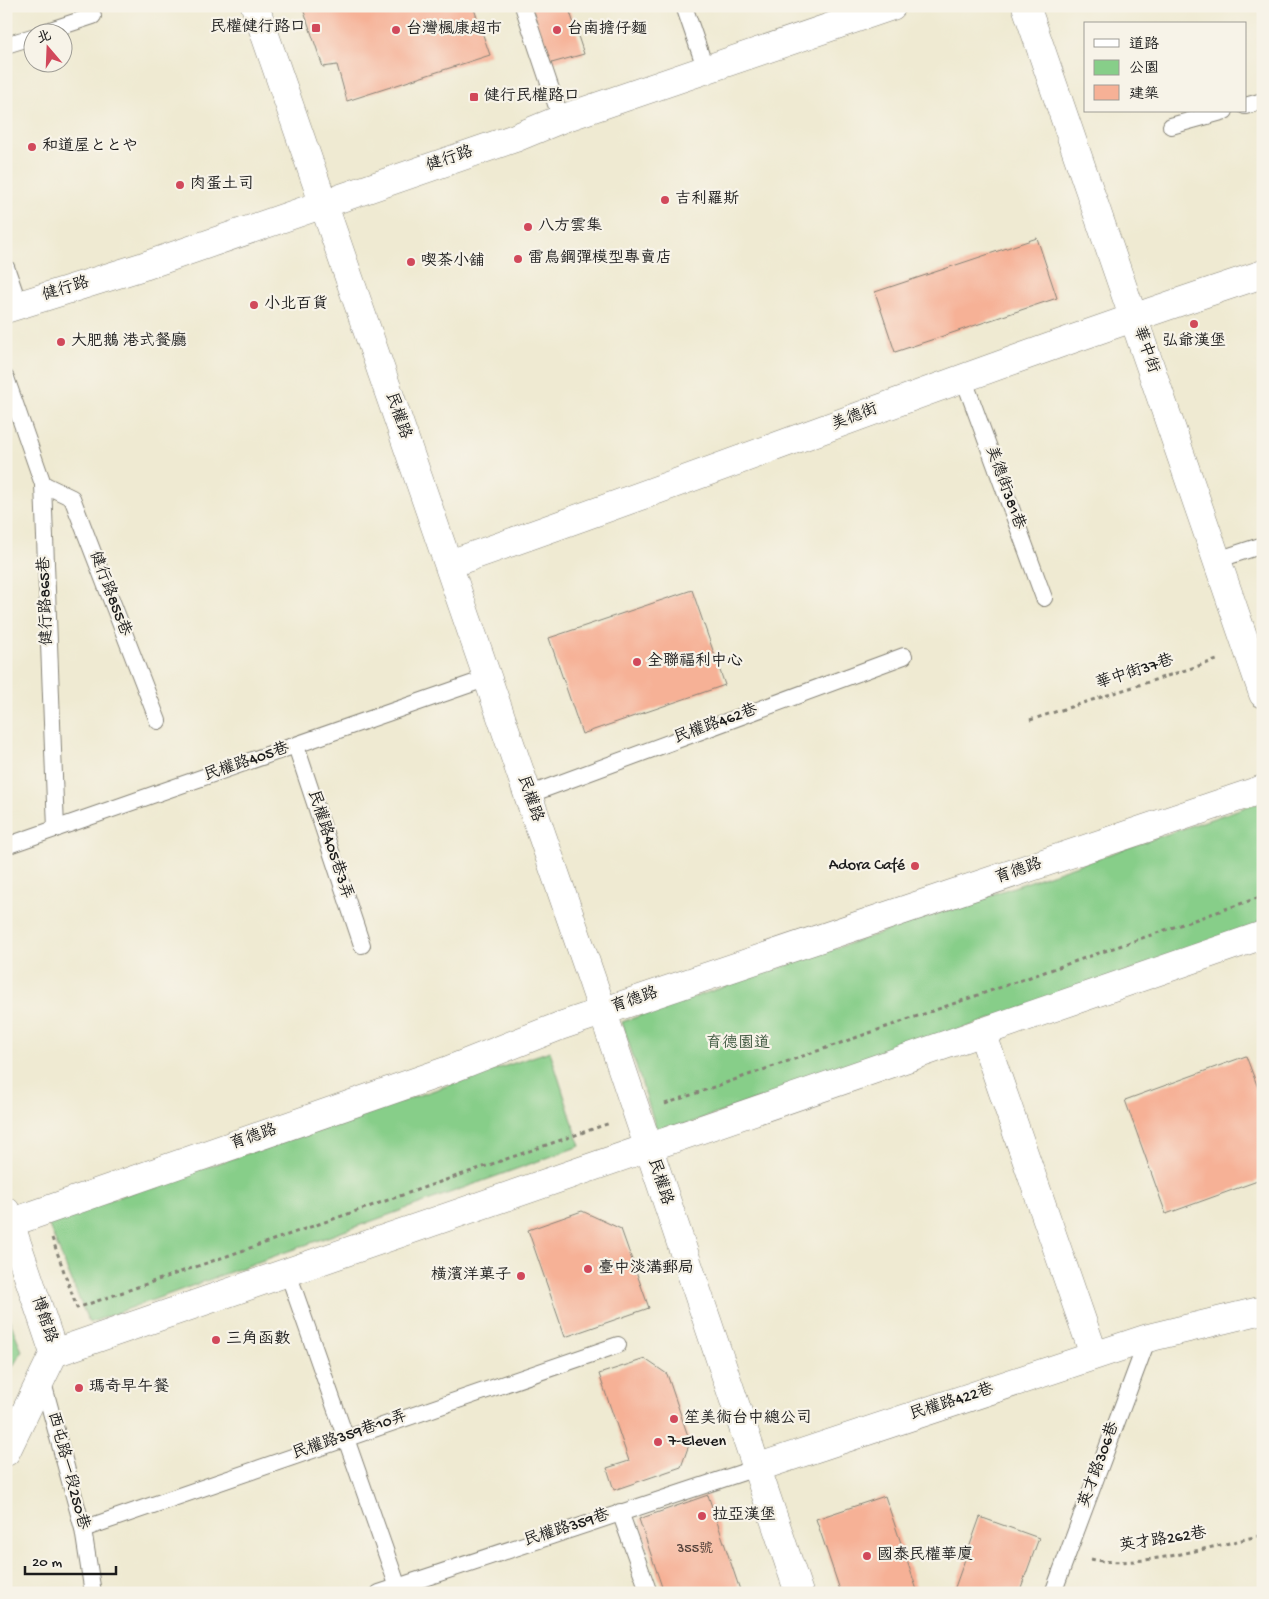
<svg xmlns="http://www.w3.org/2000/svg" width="1269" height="1599" font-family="'Gochi Hand','LXGW WenKai TC','Klee One',sans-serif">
<rect width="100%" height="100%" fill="#f7f3e8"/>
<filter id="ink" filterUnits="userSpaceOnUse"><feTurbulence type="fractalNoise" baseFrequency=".02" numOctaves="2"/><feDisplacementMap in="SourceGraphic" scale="10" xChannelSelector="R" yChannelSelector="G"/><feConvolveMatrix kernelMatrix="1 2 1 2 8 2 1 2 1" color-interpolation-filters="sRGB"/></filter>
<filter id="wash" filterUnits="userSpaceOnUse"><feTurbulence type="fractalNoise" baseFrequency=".0096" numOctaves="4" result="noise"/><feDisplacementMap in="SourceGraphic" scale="20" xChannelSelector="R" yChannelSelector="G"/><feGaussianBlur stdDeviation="1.12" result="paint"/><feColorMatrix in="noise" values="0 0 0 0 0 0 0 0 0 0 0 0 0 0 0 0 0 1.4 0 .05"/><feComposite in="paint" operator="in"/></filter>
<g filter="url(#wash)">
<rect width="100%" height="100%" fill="#efead2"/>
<g fill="#87ce89" stroke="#527552">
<polygon points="1263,801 1263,925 658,1134 622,1022"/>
<polygon points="550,1051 580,1146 89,1323 47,1221"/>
<polygon points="6,1311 22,1351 6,1378"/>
</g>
<g id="blocks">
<g fill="#f6b196">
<polygon points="302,6 473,6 490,55 347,101 337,65 323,67"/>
<polygon points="531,6 568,6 584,54 548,64"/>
<polygon points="1037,238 1057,298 895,352 875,292"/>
<polygon points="692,590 725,685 582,734 549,638"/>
<polygon points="1246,1056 1263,1101 1263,1179 1166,1214 1125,1100"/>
<polygon points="582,1211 621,1229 649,1308 565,1337 528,1230"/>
<polygon points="645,1359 667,1374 690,1442 681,1467 614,1490 607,1468 629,1461 599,1374"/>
<polygon points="708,1495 741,1593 664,1593 639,1519"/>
<polygon points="885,1496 918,1593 841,1593 816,1519"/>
<polygon points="980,1517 1039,1538 1019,1593 953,1593"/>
</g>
</g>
</g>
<g filter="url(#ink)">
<use href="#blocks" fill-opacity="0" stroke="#868377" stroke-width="1"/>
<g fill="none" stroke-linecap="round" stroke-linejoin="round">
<defs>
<g id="service">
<polyline points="523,6 561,119"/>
<polyline points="684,6 706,70"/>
<polyline points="44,32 93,16"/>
<polyline points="6,45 32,37"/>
<polyline points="1245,106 1263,101"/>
<polyline points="1171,126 1225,111"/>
<polyline points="6,267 19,305"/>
<polyline points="963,377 1044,598"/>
<polyline points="6,378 43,484 56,829"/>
<polyline points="43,484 72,498 158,721"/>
<polyline points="1217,560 1263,545"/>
<polyline points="296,746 362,945"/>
<polyline points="528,795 904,656"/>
<polyline points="6,846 488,678"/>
<polyline points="288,1273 400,1593"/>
<polyline points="42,1379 83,1529 93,1593"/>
<polyline points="620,1512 649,1593"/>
<polyline points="83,1529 618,1345"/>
<polyline points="379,1593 756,1468"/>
<polyline points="1053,1593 1148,1338"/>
</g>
<g id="minor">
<polyline points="1026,6 1263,694"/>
<path d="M449 564C721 470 989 364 1263 274"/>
<polyline points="982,1032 1094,1355"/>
<polyline points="6,1211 54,1353 6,1452"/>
<polyline points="10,1223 446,1071 560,1026 1263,789"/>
<path d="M54 1353C457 1215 860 1075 1263 935"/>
<polyline points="756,1468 1148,1338 1263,1310"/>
</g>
<g id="tertiary">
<polyline points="255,6 591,977 799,1593"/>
<polyline points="6,309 144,266 515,138 561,119 892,6"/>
</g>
</defs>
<use href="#service" stroke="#868377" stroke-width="18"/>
<use href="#minor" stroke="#868377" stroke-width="29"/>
<use href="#tertiary" stroke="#868377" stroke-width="29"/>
<g stroke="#868377" stroke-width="3" stroke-dasharray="4 4" stroke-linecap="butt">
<polyline points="1030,720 1220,659"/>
<polyline points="665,1104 1263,896"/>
<polyline points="52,1238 77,1308 610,1123"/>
<path d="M1091 1559C1135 1570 1217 1545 1263 1535"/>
</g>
<use href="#service" stroke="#fff" stroke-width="16"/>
<use href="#minor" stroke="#fff" stroke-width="28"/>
<use href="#tertiary" stroke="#fff" stroke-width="28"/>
</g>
</g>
<g fill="#d1495b" stroke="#f7f3e8" stroke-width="2">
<rect x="311" y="23" width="10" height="10" rx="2.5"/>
<circle cx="396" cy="30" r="5"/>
<circle cx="557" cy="30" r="5"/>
<rect x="469" y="92" width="10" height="10" rx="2.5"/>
<circle cx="32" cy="147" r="5"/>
<circle cx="180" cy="185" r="5"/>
<circle cx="665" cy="200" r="5"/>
<circle cx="528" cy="227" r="5"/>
<circle cx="518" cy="259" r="5"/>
<circle cx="411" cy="262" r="5"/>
<circle cx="254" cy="305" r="5"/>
<circle cx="1194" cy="324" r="5"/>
<circle cx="61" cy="342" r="5"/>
<circle cx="637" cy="662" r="5"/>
<circle cx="915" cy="866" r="5"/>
<circle cx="588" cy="1269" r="5"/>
<circle cx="521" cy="1276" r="5"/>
<circle cx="216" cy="1340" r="5"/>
<circle cx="79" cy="1388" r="5"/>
<circle cx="674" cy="1419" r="5"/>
<circle cx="658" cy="1442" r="5"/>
<circle cx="702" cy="1516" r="5"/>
<circle cx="867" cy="1556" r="5"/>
</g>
<g text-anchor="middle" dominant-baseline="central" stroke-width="4.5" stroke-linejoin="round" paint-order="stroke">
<g font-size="14" fill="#52413a">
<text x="695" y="1549">355號</text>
</g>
<g font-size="16" fill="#1c1c1c" stroke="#f7f3e8" text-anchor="start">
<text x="306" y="28" text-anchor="end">民權健行路口</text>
<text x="406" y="30">台灣楓康超市</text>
<text x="567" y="30">台南擔仔麵</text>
<text x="484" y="97">健行民權路口</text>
<text x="42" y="147">和道屋ととや</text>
<text x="190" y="185">肉蛋土司</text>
<text x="675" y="200">吉利羅斯</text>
<text x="538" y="227">八方雲集</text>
<text x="528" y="259">雷鳥鋼彈模型專賣店</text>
<text x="421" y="262">喫茶小舖</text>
<text x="264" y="305">小北百貨</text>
<text x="71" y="342">大肥鵝 港式餐廳</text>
<text x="1194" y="342" text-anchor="middle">弘爺漢堡</text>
<text x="647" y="662">全聯福利中心</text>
<text x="905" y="866" text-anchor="end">Adora Café</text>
<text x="598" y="1269">臺中淡溝郵局</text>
<text x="511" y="1276" text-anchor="end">橫濱洋菓子</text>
<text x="226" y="1340">三角函數</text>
<text x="89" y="1388">瑪奇早午餐</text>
<text x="684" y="1419">笙美術台中總公司</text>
<text x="668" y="1442">7-Eleven</text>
<text x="712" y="1516">拉亞漢堡</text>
<text x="877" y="1556">國泰民權華廈</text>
</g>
<g font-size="16" fill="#1c1c1c" stroke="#f7f3e8">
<text transform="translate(450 160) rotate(-19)">健行路</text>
<text transform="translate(66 290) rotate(-17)">健行路</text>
<text transform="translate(1145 350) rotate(71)">華中街</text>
<text transform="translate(397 416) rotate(71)">民權路</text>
<text transform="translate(855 418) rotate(-21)">美德街</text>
<text transform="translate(1004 488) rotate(70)">美德街381巷</text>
<text transform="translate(109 594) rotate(69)">健行路855巷</text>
<text transform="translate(47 601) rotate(-92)">健行路865巷</text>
<text transform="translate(1135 673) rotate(-18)">華中街37巷</text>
<text transform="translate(716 725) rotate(-20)">民權路462巷</text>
<text transform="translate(247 763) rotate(-19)">民權路405巷</text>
<text transform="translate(529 799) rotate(71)">民權路</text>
<text transform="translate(329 845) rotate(72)">民權路405巷3弄</text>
<text transform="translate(1019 872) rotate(-19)">育德路</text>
<text transform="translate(635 1001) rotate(-19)">育德路</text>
<text transform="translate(254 1138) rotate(-19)">育德路</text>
<text transform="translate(659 1182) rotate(72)">民權路</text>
<text transform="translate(43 1320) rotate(71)">博館路</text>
<text transform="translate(952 1403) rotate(-18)">民權路422巷</text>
<text transform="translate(350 1436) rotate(-19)">民權路359巷10弄</text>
<text transform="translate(1100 1465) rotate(-70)">英才路306巷</text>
<text transform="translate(67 1471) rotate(75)">西屯路一段250巷</text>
<text transform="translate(567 1529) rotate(-18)">民權路359巷</text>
<text transform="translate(1163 1541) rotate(-9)">英才路262巷</text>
</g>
<g font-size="16" fill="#415a42" stroke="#f7f3e8">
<text x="738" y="1044">育德園道</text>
</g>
</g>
<rect width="1269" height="1599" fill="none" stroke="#f7f3e8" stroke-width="25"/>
<rect x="1084" y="22" width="162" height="90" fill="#f7f3e8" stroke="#9f9d96"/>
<rect x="1094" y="39" width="25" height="8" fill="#ffffff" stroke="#9f9d96"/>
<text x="1129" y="48" font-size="15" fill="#1c1c1c">道路</text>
<rect x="1094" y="60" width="25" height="15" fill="#87ce89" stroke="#9f9d96"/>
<text x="1129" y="72" font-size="15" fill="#1c1c1c">公園</text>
<rect x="1094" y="85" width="25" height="15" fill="#f6b196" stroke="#9f9d96"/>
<text x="1129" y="98" font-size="15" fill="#1c1c1c">建築</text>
<g transform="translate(48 48) rotate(341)"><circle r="24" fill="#f7f3e8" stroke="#9f9d96"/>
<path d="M0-4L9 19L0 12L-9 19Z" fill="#d1495b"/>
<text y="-8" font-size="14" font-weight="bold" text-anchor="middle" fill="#1c1c1c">北</text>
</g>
<path d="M25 1566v8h91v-8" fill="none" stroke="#1c1c1c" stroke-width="2.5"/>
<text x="32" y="1566" font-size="15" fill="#1c1c1c" stroke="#f7f3e8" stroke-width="4" paint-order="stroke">20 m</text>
</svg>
